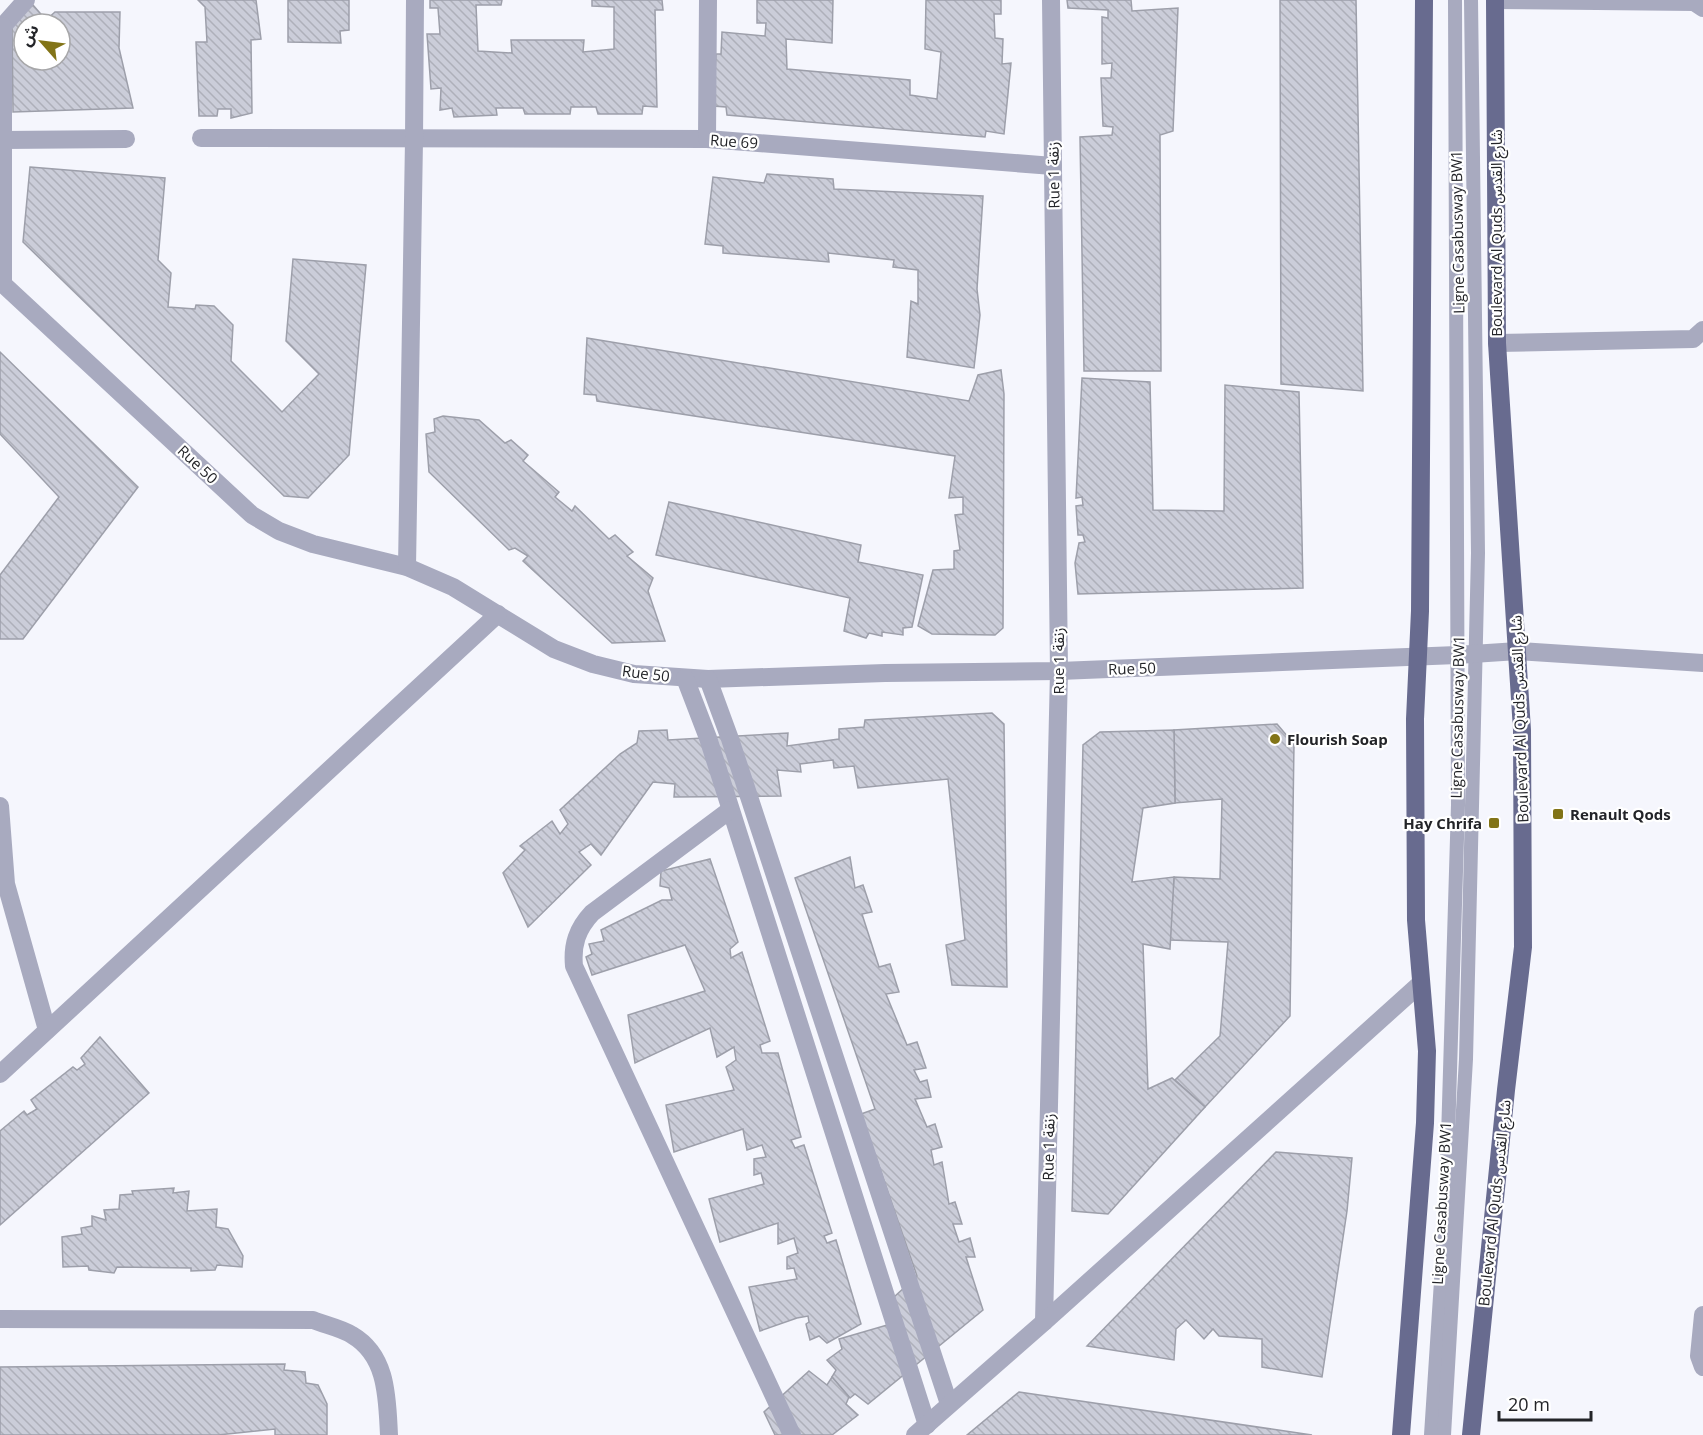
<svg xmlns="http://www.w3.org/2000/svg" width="1703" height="1435" font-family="'Open Sans','Noto Sans Arabic',sans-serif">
<defs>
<pattern id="building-back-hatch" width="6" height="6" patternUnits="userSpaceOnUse" patternTransform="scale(1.5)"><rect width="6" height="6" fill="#cbcdd9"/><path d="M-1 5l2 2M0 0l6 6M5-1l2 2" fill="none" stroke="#aeb0ba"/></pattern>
</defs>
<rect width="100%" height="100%" fill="#f5f6fd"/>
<g fill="url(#building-back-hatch)" stroke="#9d9faa" stroke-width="1.5" fill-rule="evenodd">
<polygon points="198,0 256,0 261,39 251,40 252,113 231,118 231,109 218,109 217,116 199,116 196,42 207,42 205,7"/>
<polygon points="288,0 349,0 349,30 340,31 341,43 288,42"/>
<polygon points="430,0 502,0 501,5 476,5 478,51 512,53 511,40 584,40 583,52 614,49 614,7 592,6 592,0 662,0 663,10 655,10 657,107 643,106 642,114 598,114 596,107 571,107 570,114 525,114 523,108 496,108 497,115 454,117 452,108 440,110 441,88 431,89 427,34 440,34 438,8 430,8"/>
<polygon points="757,0 833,0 832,43 786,39 787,69 910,80 910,95 937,99 941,52 925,49 926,0 1001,0 1001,14 994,14 995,38 1003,39 1002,64 1011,63 1004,134 986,131 985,137 727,115 726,107 713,106 716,54 721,54 722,32 765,36 766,23 757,23"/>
<polygon points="1067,0 1131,0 1132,11 1178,8 1173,131 1160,135 1161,371 1084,371 1080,137 1112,135 1113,127 1103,126 1101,78 1111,78 1112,63 1102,64 1102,17 1108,18 1108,10 1068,8"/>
<polygon points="1280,0 1356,0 1363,391 1281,384"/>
<path d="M33 5 46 20 55 12H120L119 48 133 108 13 112 12 23ZM24 24H60V60H24Z"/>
<polygon points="30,167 165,178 158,260 171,273 168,307 195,309 196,305 214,306 233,325 231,361 282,412 319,374 286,341 293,259 366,265 349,455 308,498 284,496 23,242"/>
<polygon points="767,174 833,179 834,189 983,196 977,289 980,315 974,368 907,357 911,301 918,304 918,270 893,267 894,260 828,253 829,262 723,253 723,246 705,244 713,177 764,183"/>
<polygon points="587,338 969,401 978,375 1001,370 1004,394 1003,628 995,635 932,634 918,626 933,570 954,569 954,551 960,550 955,515 963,514 963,497 949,498 955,456 597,401 596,395 584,394"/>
<polygon points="0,352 138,487 23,639 0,639 0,575 59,497 0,434"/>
<polygon points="1082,378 1150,382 1153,510 1224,511 1225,385 1299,392 1303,588 1078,594 1075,563 1079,543 1085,542 1083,535 1078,535 1076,506 1083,505 1082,497 1076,498"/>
<polygon points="443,416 479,420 505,443 511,440 528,455 523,461 559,492 555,497 572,511 575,506 609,539 615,535 633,552 627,556 653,578 648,591 665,641 612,643 523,561 528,556 515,548 509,550 429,472 426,434 435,432 434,419"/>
<polygon points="669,502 861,545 858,562 923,575 912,627 903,628 903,635 882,632 882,636 869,633 866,638 844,631 850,598 656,555"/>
<polygon points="992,713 1004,724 1007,987 952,985 946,945 965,940 948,779 858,788 854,766 834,768 833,760 800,764 801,772 777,770 781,796 674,797 675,784 653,782 601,855 591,844 579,852 591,865 528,927 503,873 525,850 520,846 552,821 560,834 568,824 560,810 620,754 637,743 639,731 667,730 668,740 788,733 787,746 839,739 839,729 864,727 865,720"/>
<polygon points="1277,724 1294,744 1290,1016 1205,1107 1175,1080 1220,1036 1228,942 1170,940 1174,877 1220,879 1222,799 1175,803 1174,730"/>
<polygon points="1174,730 1175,803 1143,808 1132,882 1174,877 1170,949 1143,944 1148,1089 1172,1078 1205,1107 1108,1214 1072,1211 1083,745 1100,732"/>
<polygon points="850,857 855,888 863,885 872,912 862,914 879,967 890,964 899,992 886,994 907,1045 917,1042 926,1068 914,1070 920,1082 927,1080 931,1097 915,1099 927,1127 935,1124 942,1147 931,1150 934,1165 942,1162 949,1204 955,1202 962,1224 953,1224 959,1242 970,1238 975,1257 966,1257 983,1310 868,1404 855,1394 850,1398 832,1377 836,1370 827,1360 842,1349 839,1339 901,1321 894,1297 917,1276 861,1114 875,1109 795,878"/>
<polygon points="710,859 738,942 730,949 731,958 742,952 770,1041 760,1045 762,1053 778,1053 801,1137 791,1140 795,1148 804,1145 832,1233 824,1236 827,1243 836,1240 861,1324 827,1343 819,1336 810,1340 806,1324 809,1322 808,1316 797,1318 760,1331 749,1287 797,1279 794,1268 787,1269 787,1257 798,1253 794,1238 778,1244 778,1223 720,1242 709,1199 764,1184 761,1173 754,1175 754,1159 766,1157 762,1145 747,1150 743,1129 674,1152 666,1105 734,1090 726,1067 736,1060 734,1047 717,1057 710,1028 635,1063 628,1015 705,991 685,945 592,975 586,957 592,954 589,944 604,941 601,930 662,900 672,900 669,888 660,886 661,871"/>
<polygon points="100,1037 149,1093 0,1225 0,1131 24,1111 27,1115 37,1109 31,1100 73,1067 77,1070 85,1064 81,1058"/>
<polygon points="1276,1152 1352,1158 1347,1211 1322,1377 1262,1367 1262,1339 1219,1336 1213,1329 1204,1339 1186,1320 1176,1329 1174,1360 1087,1346"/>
<polygon points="174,1188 173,1193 189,1191 187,1211 217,1209 216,1227 228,1229 243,1256 242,1267 217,1265 215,1270 191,1271 191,1268 117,1267 114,1273 89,1270 88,1266 63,1267 62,1237 82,1234 81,1228 92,1226 92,1216 106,1220 104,1210 119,1209 120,1195 133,1194 132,1191"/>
<polygon points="285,1364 284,1370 305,1372 306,1383 318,1385 327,1404 327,1435 275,1435 275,1429 218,1435 0,1435 0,1367"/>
<polygon points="809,1371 827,1385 832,1377 849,1397 846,1404 858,1415 832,1435 775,1435 764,1412"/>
<polygon points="1019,1392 1312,1435 967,1435"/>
</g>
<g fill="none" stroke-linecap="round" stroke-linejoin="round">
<g stroke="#a8aabf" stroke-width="14">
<polyline points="1431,1435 1446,1204 1458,805 1455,0"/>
<polyline points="1444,1435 1466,1059 1478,553 1471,0"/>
</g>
<g stroke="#a8aabf" stroke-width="18">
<polyline points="1495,0 1694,2 1703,8"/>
<polyline points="0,26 3,26 26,0"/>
<polyline points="201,138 707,139 1053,166"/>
<polyline points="707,139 708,0"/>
<polyline points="3,140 126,139"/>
<polyline points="0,284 3,284 252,515 279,531 313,544 407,567 453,587 554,649 593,664 634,674 708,679 885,673 1059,671 1457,655 1518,651 1703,663"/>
<polyline points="3,284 3,26"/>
<polyline points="1497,343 1693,339 1703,330"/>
<polyline points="407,567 414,140 415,0"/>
<polyline points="685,678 708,738 927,1425"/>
<polyline points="708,679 730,739 949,1404"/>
<polyline points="0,806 6,884 47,1030"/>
<path d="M730 810 592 913C577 929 572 945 574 966L792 1435"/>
<polyline points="0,1074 498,614"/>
<polyline points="1703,1315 1699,1356 1703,1367"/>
<path d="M0 1319 313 1320C325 1325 341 1328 352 1335 388 1356 387 1399 389 1435"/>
<polyline points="1044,1322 1059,671 1051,0"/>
<polyline points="915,1435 1044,1322 1420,984"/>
</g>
<g stroke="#686b8f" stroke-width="18">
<polyline points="1401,1435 1425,1123 1427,1051 1416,920 1415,719 1420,611 1424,0"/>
<polyline points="1471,1435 1506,1090 1523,947 1522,730 1497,343 1495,0"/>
</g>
</g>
<g fill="#827417" stroke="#fff" stroke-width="2">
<circle cx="1275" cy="739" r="6"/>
<rect x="1552" y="808" width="12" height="12" rx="3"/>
<rect x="1488" y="817" width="12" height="12" rx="3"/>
</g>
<g text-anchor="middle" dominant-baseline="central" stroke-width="4.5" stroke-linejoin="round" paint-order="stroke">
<g font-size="15" fill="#232428" stroke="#fff">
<text transform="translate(734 141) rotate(4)">Rue 69</text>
<text transform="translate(1053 175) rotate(-91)">Rue 1 زنقة</text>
<text transform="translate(1457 232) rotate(-91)">Ligne Casabusway BW1</text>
<text transform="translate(1496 233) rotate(-90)">Boulevard Al Quds شارع القدس</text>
<text transform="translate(198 464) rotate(43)">Rue 50</text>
<text transform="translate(1058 661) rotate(-90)">Rue 1 زنقة</text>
<text transform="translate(1132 668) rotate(-2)">Rue 50</text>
<text transform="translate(646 673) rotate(7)">Rue 50</text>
<text transform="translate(1457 717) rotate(-89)">Ligne Casabusway BW1</text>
<text transform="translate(1519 719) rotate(-92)">Boulevard Al Quds شارع القدس</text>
<text transform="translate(1048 1147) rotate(-89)">Rue 1 زنقة</text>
<text transform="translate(1441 1203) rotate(-87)">Ligne Casabusway BW1</text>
<text transform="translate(1494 1203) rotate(-84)">Boulevard Al Quds شارع القدس</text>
</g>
<g font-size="15" font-weight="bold" fill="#232428" stroke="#fff" text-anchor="start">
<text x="1287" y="739">Flourish Soap</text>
<text x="1570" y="814">Renault Qods</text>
<text x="1482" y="823" text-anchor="end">Hay Chrifa</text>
</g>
</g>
<g transform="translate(42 42) rotate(298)"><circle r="28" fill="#ffffff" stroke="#a7a7a9" stroke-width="1.5"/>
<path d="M0-4.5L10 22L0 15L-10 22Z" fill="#827417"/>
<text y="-9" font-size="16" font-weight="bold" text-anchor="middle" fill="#232428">ش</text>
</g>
<path d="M1499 1411v9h92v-9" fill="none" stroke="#232428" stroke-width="3"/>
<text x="1508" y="1411" font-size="18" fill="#232428" stroke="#ffffff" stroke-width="4.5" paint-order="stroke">20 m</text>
</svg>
